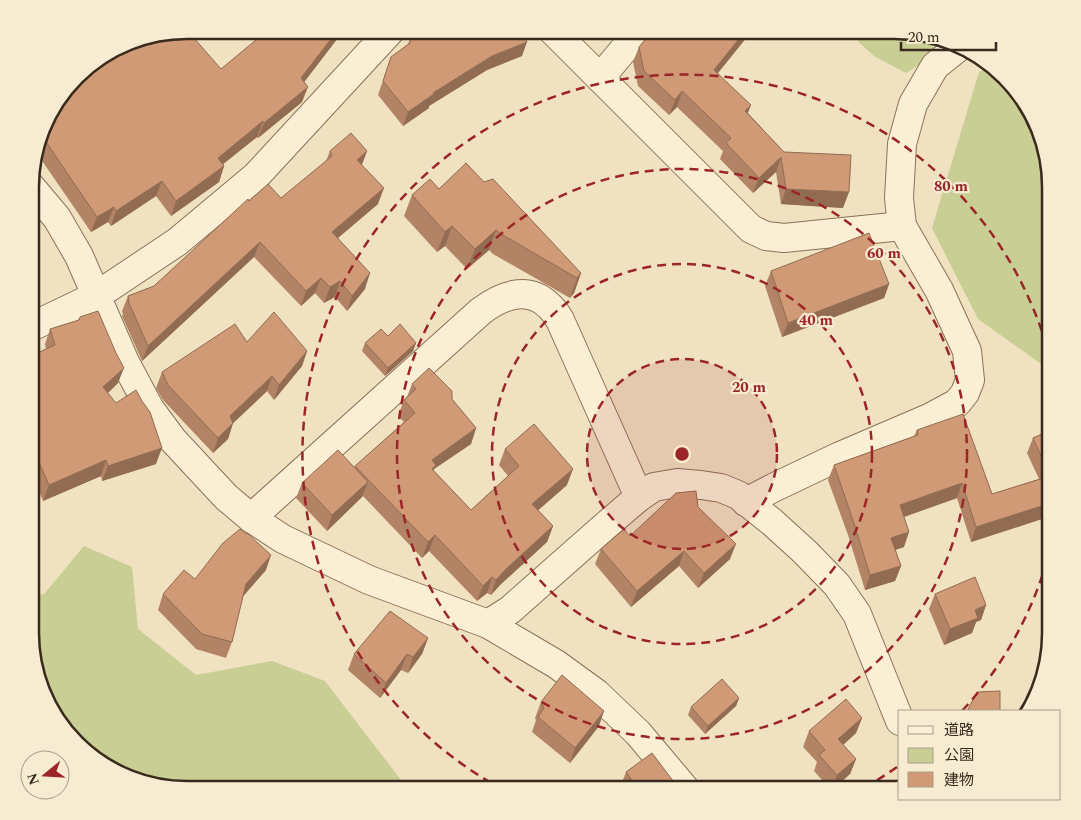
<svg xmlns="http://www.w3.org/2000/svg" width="1081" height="820" font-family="Spectral,'Noto Sans JP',serif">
<rect width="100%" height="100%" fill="#f0e1c1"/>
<g fill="#c8ce94">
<polygon points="846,30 904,30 946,40 930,58 906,73 874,56"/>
<polygon points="993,66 997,69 1035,118 1051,187 1051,371 978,319 932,228 979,72"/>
<polygon points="84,546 132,567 138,629 196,675 272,661 325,681 401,780 436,784 444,790 177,790 127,778 84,751 46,703 30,643 30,595 44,594"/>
</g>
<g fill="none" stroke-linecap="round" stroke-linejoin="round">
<defs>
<g id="minor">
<polyline points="552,30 751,229 766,236 784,238 902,226 899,198 902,144 913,104 935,66 960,46"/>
<polyline points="600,78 640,30"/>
<polyline points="31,187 57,218 79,256 125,362 150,409 173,440 226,497 251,518 283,539 369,580 488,624 556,664 596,693 638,733 686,790"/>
<polyline points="31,327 96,296 177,242 256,176 391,30"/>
<polyline points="746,502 775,487 840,456 931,417 957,403 965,393 970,380 967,351 939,290 902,226"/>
<path d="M251 518 481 311C501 296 527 285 548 305 553 309 557 315 560 320L639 497"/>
<polyline points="488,624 510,610 604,527 639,497 654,487 677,483 701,485 721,488 738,495 772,522 805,552 837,585 857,614 900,721"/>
</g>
</defs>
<use href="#minor" stroke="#8a7258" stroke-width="30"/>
<use href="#minor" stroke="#faeed4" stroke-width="28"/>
</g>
<g fill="#b28465">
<polygon points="268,30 344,30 304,82 302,102 258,138 257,137 223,164 224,166 219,182 171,216 156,196 111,226 108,222 91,232 36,152 51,109 76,84 79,75 221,69"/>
<polygon points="653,30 752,30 751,32 718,73 748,113 784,152 843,208 781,204 776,172 753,193 720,159 723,151 677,107 669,115 638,86 633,62 639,47"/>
<polygon points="410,40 522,56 487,70 429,106 429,108 403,126 378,95 391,57 408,44"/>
<polygon points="330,151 367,151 362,165 378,204 338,238 365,289 347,311 335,297 324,303 315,293 301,306 254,257 142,361 122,316 123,314 122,311 128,296 154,286 249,201 281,198 326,161"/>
<polygon points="484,182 581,273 574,293 570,298 493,254 489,250 467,269 445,246 437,252 404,216 412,195 439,189"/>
<polygon points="771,271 889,284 884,298 782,337 765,286"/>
<polygon points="80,317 118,383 108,393 156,464 102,481 101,476 43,501 31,472 31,356 46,349 45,344 50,329 78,320"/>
<polygon points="388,336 416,343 413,351 385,376 362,351 365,343"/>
<polygon points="247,342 307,351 302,366 274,400 267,391 233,423 228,439 213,453 163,400 156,388 162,372"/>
<polygon points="412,384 452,399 476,428 471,444 434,469 434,471 471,510 508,476 499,465 505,449 567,485 538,510 553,526 547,542 500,585 491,595 487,593 477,601 429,551 422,558 363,496 362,497 327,531 296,498 302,483 354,467 355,466 404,422 398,416 404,400 407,397"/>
<polygon points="917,430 992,494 1039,479 1027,453 1033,438 1051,430 1051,516 971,542 957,498 904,517 904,547 895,550 901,566 895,581 865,590 848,535 828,480 834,465 914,436"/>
<polygon points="698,507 730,559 698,588 679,566 631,607 595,564 601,549"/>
<polygon points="1051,548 1051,563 1046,561"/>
<polygon points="266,570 243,596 232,642 226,658 196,649 158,610 163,594 195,579"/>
<polygon points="935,594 986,605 981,620 976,622 972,633 944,645 929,609"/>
<polygon points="428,638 422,654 408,673 401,670 380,698 348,670 354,654"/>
<polygon points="739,698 736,706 705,734 688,715 691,707"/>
<polygon points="541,702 599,726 570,763 532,732 536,720 535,718"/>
<polygon points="862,718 856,733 843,745 856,759 850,774 832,790 831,790 814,771 817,762 803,747 809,731"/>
<polygon points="626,772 680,790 622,790 620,788"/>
</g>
<g fill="#916c52">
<polygon points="338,30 344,30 295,94 301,78"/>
<polygon points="746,30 752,30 751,32 708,85 714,70"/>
<polygon points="527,42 522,56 487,70 429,106 429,108 403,126 408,112 433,93 492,56"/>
<polygon points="308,87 302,102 258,138 264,123"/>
<polygon points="682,91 677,107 669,115 675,100"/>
<polygon points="751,105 745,120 745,111"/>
<polygon points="263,121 257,137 212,173 218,158"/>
<polygon points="367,151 361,166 357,160"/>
<polygon points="781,157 776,172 753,193 759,178"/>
<polygon points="224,166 219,182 171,216 176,201"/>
<polygon points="162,181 156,196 111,226 116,211"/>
<polygon points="384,188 378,204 327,247 332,232"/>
<polygon points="786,189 849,192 843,208 781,204"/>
<polygon points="114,207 108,222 91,232 97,217"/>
<polygon points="452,226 445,246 437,252 445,232"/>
<polygon points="496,230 489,250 467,269 475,249"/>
<polygon points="260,242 254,257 142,361 148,346"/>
<polygon points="370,273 365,289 347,311 352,296"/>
<polygon points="581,273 574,293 570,298 577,278"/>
<polygon points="321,278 315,293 301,306 306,291"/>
<polygon points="340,281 335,297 324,303 330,287"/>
<polygon points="889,284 884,298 782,337 788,323"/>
<polygon points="416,343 413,351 385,376 388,368"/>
<polygon points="307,351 302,366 274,400 279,385"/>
<polygon points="124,368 118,383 98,402 103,387"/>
<polygon points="272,376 267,391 225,431 230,416"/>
<polygon points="233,423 228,439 213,453 218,438"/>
<polygon points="476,428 471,444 434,469 430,480 432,460"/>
<polygon points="162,448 156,464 102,481 108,466"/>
<polygon points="106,460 101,476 43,501 49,485"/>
<polygon points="573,469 567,485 527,520 532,504"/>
<polygon points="368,482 362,497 327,531 332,515"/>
<polygon points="962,483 957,498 895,520 900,505"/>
<polygon points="1051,503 1051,516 971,542 976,527"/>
<polygon points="553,526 547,542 500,585 491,595 496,580 506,569"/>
<polygon points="909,532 904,547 886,553 891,538"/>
<polygon points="435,535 429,551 422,558 428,542"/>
<polygon points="736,544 730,559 698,588 704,573"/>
<polygon points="684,551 679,566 631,607 637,591"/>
<polygon points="271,555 266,570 240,600 246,584"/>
<polygon points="901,566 895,581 865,590 870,575"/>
<polygon points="492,577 487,593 477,601 483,586"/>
<polygon points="986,605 981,620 976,622 972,633 944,645 950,629 975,610"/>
<polygon points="428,638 422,654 408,673 413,657"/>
<polygon points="407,654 401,670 380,698 386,683"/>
<polygon points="739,698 736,706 705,734 708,726"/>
<polygon points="604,711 599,726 570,763 575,748"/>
<polygon points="862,718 856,733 832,755 838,739"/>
<polygon points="856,759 850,774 832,790 837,775"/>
</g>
<g fill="#cf9a75" stroke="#916c52">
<polygon points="187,30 221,69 268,30 338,30 301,78 308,87 264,123 263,121 218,158 224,166 176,201 162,181 116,211 114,207 97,217 42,136 51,109 68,87 83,81 79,75 104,57 136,38"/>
<polygon points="424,30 522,30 527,42 492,56 433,93 434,94 408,112 383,81 391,57 410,43 410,40"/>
<polygon points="653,30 746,30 714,70 751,105 745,111 784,152 851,155 849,192 786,189 781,157 759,178 726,143 731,138 682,91 675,100 644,71 639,47"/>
<polygon points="351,133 367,151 357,160 384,188 332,232 370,273 352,296 340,281 330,287 321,278 306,291 260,242 148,346 128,301 129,301 128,296 154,286 248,199 249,201 268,184 281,198 332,156 330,151"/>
<polygon points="466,163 484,182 493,179 581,273 577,278 501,234 496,230 475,249 452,226 445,232 412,195 430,179 439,189"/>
<polygon points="869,233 889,284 788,323 771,271"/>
<polygon points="98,311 116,353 124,368 103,387 116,403 136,390 142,401 150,412 162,448 108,466 106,460 49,485 31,444 31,356 55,345 50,329 79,320 80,317"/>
<polygon points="274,312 307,351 279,385 272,376 230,416 233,423 218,438 168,385 162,372 235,324 247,342"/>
<polygon points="400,324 416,343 388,368 365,343 381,329 388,336"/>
<polygon points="429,368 452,391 452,399 476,428 432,460 436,465 432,469 471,510 519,466 505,449 534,424 573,469 532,504 553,526 506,569 496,580 492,577 483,586 435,535 428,542 355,466 415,413 404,400 416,389 412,384"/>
<polygon points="963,414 992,494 1050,476 1033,438 1051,430 1051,503 976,527 962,483 900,505 909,532 891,538 901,566 870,575 853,520 834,465 918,435 917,430"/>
<polygon points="338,450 368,482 332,515 302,483"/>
<polygon points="696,491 698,507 736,544 704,573 684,551 637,591 601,549 624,529 630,536 676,493"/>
<polygon points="240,529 246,534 247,533 271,555 246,584 232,642 202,634 163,594 184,570 195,579 223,543"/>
<polygon points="975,577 986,605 975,610 978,618 950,629 935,594"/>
<polygon points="390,611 428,638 413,657 407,654 386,683 354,654"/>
<polygon points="562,675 604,711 575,748 538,717 544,708 541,702"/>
<polygon points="722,679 739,698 708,726 691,707"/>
<polygon points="1000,691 1000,711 967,711 977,692"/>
<polygon points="846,699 862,718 838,739 856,759 837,775 819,755 825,750 809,731"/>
<polygon points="652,753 680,790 639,790 626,772"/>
</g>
<circle cx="682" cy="454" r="95" fill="#9b2527" fill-opacity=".12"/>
<g fill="none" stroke="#9b2527" stroke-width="2.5" stroke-dasharray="9 6">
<circle cx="682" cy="454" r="95"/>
<circle cx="682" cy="454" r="190"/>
<circle cx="682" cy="454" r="285"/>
<path d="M1051 546A380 380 0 0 1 962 711M897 767A380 380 0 0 1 860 790M504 790A380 380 0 1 1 1051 362"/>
</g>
<path d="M0 0H1081V820H0ZM187 39H894A148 148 0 0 1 1042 187V633A148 148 0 0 1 894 781H187A148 148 0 0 1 39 633V187A148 148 0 0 1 187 39Z" fill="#f7ebd1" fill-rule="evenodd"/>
<path fill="none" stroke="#392a1d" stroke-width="2.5" d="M187 39H894A148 148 0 0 1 1042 187V633A148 148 0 0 1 894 781H187A148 148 0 0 1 39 633V187A148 148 0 0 1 187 39Z"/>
<circle cx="682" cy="454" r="8" fill="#9b2527" stroke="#f7ebd1" stroke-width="2.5"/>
<g font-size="15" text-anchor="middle" font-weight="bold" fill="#9b2527" stroke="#f7ebd1" stroke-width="4.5" stroke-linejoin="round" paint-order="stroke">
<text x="951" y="191">80 m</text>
<text x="884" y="258">60 m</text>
<text x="816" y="325">40 m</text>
<text x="749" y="392">20 m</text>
</g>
<rect x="898" y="710" width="162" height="90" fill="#f7ebd1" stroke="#ab9e89"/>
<rect x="908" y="726" width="25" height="8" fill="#faeed4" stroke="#ab9e89"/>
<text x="944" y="735" font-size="15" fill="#392a1d">道路</text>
<rect x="908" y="748" width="25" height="15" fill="#c8ce94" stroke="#ab9e89"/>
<text x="944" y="760" font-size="15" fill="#392a1d">公園</text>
<rect x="908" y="772" width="25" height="15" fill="#cf9a75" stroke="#ab9e89"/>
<text x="944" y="785" font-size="15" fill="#392a1d">建物</text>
<g transform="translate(45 775) rotate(252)"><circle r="24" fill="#f7ebd1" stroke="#ab9e89"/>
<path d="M0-4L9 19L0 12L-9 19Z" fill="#9b2527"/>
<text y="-8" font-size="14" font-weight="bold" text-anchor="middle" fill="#392a1d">N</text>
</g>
<path d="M901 42v8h95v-8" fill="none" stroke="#392a1d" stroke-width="2.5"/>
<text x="908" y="42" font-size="15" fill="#392a1d" stroke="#f7ebd1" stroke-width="4" paint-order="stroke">20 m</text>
</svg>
